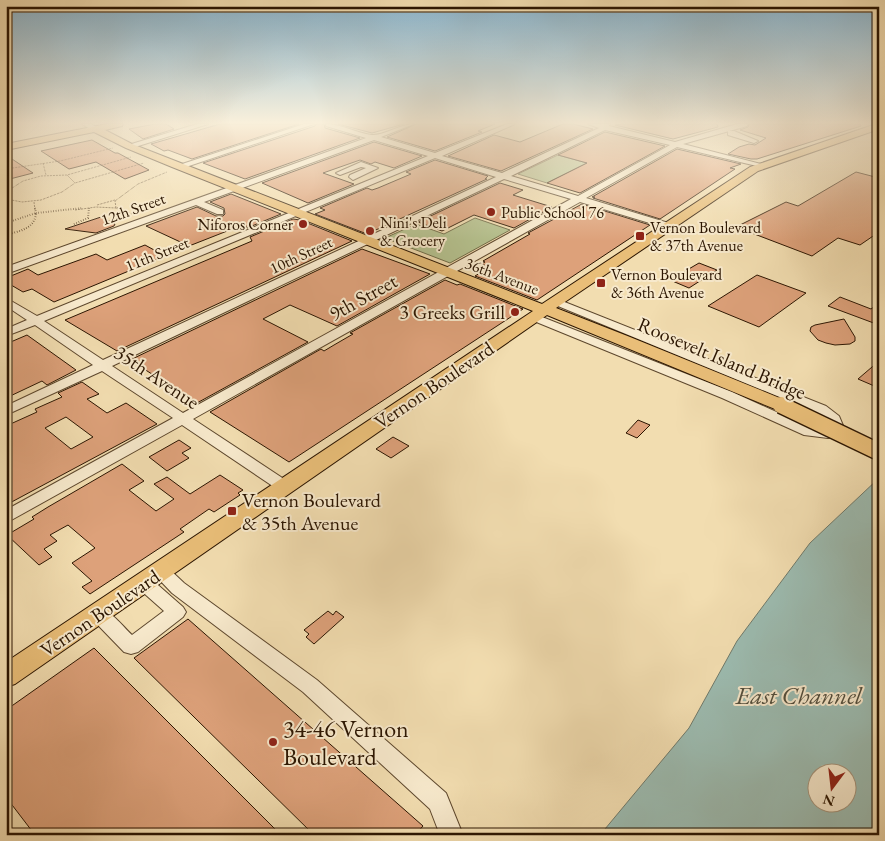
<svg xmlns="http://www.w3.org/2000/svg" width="885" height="841" font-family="'EB Garamond',serif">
<rect width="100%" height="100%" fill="#f2ddb0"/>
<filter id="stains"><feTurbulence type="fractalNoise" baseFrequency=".004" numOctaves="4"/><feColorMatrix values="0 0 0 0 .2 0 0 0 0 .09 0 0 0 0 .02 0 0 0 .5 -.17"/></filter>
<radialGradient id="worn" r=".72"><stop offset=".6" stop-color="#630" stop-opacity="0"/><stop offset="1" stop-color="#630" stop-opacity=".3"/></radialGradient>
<g fill="#b5c28f" stroke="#706c48">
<polygon points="558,155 587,163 547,183 518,174"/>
<polygon points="475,218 510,230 450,263 385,238 416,224 444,234"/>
</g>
<path fill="#9cbbb0" stroke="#6f796a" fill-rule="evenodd" d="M879 478V835H600L689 728 737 641 810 543ZM818 774H848V804H818Z"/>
<g fill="#dda17a" stroke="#2b1501" fill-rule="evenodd">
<polygon points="155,124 166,124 174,129 143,139 129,129"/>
<polygon points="220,124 299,124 192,159 168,150 164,151 151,144"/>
<polygon points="316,124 324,124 325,128 360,138 245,179 203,163 315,126"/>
<polygon points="338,124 404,124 372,133"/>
<polygon points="416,124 495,124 478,131 482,132 435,151 387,137"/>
<polygon points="563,124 573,124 593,129 501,171 448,156 494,135 520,142"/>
<polygon points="622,124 717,124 718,127 673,139 615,125"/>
<polygon points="749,124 860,124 861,126 757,159 751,159 728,154 739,147 749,144 755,145 766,138 740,130 748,127"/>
<polygon points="605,132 665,146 580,193 547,183 587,163 558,155"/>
<polygon points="92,140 115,153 118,153 149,170 125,179 96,162 69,169 41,151"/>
<polygon points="374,142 422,156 394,168 375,162 371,164 360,160 323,173 354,184 308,203 262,183"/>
<polygon points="677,149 741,164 730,168 735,169 660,219 593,198 595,197 592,197"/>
<polygon points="6,155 33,173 6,180"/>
<polygon points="435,160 488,176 485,179 487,179 367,234 315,214 325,210 320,208 367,188 372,190 378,188 411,174 406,172"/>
<polygon points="856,172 879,178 879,232 860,245 838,238 812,256 736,227 786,202 798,206"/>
<polygon points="500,183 523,190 513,195 552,207 514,228 474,215 442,231 418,222"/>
<polygon points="231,194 281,214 247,228 245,224 189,246 146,226 197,207 216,216 223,216 225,214 224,208 210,202"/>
<polygon points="582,204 650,225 537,300 475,276 490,267 481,264 485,262 483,261 530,234 528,233"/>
<polygon points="101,217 115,224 114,226 96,233 65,229"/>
<polygon points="293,219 300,220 352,241 117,351 65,320 252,241 250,237"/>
<polygon points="145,245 165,256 54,302 32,289 23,292 6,282 6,278 28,269 38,275 96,254 107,260"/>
<polygon points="362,249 430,274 337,326 290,305 263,319 308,342 197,403 130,360"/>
<polygon points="699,263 717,270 689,288 670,280"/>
<polygon points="757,275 806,293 759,327 708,306"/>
<polygon points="445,280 457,285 460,284 523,309 289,462 210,412 321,349 324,351 334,345 353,334 350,333"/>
<polygon points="840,297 871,309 879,303 879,325 828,306"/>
<polygon points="844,319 855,337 855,341 850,344 835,345 826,343 818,340 810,331 811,327 815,325"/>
<polygon points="27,335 76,370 47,385 42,381 6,398 6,344"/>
<polygon points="879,361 879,388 858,379"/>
<path d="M82 382 99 394 87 399 107 413 126 403 157 424 6 505V426L37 412 35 409 62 397 58 393ZM66 417 93 437 71 449 45 428Z"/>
<polygon points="638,420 650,425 637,438 626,433"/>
<polygon points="393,437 409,446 391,458 376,449"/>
<polygon points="179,440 191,448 182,453 189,458 167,471 149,457"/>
<polygon points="122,464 144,481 129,490 156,511 174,499 154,484 167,477 190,494 220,475 243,490 238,493 240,495 214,512 209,509 180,529 184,532 90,594 82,587 92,581 72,563 95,548 68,525 50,535 57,541 44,549 52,557 39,565 7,535 34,519 32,517 48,507"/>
<polygon points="328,611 333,615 336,611 344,617 314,644 306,637 309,634 304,630"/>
<polygon points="188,619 423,826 415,835 314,835 134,658"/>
<polygon points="94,648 281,835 35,835 6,797 6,710"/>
</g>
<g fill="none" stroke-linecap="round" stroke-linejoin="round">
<defs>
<g id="minor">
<polygon points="82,124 91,124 100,129 93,131"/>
<polygon points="197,124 208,124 132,148 125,146"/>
<polygon points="304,124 314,124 183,168 176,166"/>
<path d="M326 124C342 124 356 133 372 135 384 136 400 124 414 124L381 137 435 153 507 124H515L442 156 502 173 599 128 588 124H610L609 126 675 142 737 124H747V126L683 144 765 165 761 167 677 147 586 198 672 224V228H666L580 202 193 419 290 483 293 487 290 491 285 492 280 491 182 425 6 523V510L173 418 102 371 6 415V406L93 365 35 325 6 336V329L27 320 6 306V298L37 316 428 156 374 140 204 202 223 210V214H217L196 205 6 274V267L366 138 326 126ZM605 130 670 145 578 196 511 176ZM435 158 496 177 103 360 44 321ZM504 179 571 199 183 413 112 366Z"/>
<polygon points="728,131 734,131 758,141 754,143 728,135"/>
<polygon points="361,162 378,168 353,180 349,177 350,175 366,168 361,167 340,175 336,173"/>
<polygon points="557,299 826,406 839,416 844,428 833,437 828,438 804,435 722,398 529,319 527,317 533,314 537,315 732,392 812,428 825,429 830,426 827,419 816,412 553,304 551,302"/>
<polygon points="161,565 167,567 184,583 317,680 446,793 463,835 440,835 430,809 303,692 172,593 152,572 155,567"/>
<path d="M144 576 150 578 183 607 186 612 183 617 138 652 131 654 124 652 92 619 89 614 92 609C107 604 121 625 132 635L164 611 138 588 135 583 138 578Z"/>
</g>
<polygon id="major" points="107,124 123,124 122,126 105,130 132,144 542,304 750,167 876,124 879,124 879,129 758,171 556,308 630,337 787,401 790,405 787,409 781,410 775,409 547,315 15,684 6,687 6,662 533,311 172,167 126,148 94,132 6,150 6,144"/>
</defs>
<use href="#minor" stroke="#5d472d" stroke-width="2"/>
<use href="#major" stroke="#2b1501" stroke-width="2"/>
<g stroke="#2b1501" stroke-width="1" stroke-dasharray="0.5 1" stroke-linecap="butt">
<polyline points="43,163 46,175"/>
<polyline points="6,169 60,161 113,148"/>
<polyline points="67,175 75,183"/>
<polyline points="6,192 23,181 41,176 67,175 131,157"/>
<polyline points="6,199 22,202 41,200 62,192 75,183 144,163"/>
<polyline points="34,202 35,210"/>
<polyline points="97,205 115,200"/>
<polyline points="75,210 96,207 116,208"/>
<polyline points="120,210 116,208 115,201 138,184 167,172"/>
</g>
<g stroke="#2b1501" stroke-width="2" stroke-dasharray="0.5 2" stroke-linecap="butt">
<polyline points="35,208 36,213 83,208"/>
<polyline points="117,208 132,214"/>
<path d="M6 223 36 213C35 229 19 231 6 235"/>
<polyline points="74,224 88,218 89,208"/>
</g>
<use href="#minor" fill="#f7e9cc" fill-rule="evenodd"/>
<use href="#major" fill="#e9be78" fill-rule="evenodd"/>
<defs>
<polyline id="major-bridge" points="781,405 879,452"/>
</defs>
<use href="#major-bridge" stroke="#2b1501" stroke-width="19" stroke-linecap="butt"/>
<use href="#major-bridge" stroke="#e9be78" stroke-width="16"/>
</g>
<linearGradient id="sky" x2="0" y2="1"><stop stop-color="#89b7d2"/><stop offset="0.51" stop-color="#f9f0db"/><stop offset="1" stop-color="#f9f0db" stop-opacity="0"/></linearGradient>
<rect width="885" height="241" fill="url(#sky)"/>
<g fill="#8f2418" stroke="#f7e9cc" stroke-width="2">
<circle cx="491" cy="212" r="5"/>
<circle cx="303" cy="224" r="5"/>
<circle cx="370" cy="231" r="5"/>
<rect x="635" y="231" width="10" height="10" rx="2.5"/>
<rect x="596" y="278" width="10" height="10" rx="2.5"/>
<circle cx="515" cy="312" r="5"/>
<rect x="227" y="506" width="10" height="10" rx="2.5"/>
<circle cx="273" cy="742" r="5"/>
</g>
<g text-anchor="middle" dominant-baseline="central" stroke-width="4" stroke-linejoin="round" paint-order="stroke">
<g font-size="16" fill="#2b1501" stroke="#f7e9cc">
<text transform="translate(133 209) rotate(-20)">12th Street</text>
<text transform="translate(157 254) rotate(-22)">11th Street</text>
<text transform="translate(301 255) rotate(-25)">10th Street</text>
<text transform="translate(502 276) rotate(21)">36th Avenue</text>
</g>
<g font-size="16" fill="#2b1501" stroke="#f7e9cc" text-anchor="start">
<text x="501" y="212">Public School 76</text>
<text x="380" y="222">Nini's Deli<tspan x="380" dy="18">&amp; Grocery</tspan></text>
<text x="293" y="224" text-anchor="end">Niforos Corner</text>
<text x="650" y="227">Vernon Boulevard<tspan x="650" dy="18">&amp; 37th Avenue</tspan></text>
<text x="611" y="274">Vernon Boulevard<tspan x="611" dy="18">&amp; 36th Avenue</tspan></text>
</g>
<g font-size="20" fill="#2b1501" stroke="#f7e9cc">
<text transform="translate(363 297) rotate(-29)">9th Street</text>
<text transform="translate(722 358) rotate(23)">Roosevelt Island Bridge</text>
<text transform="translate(157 377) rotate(34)">35th Avenue</text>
<text transform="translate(434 385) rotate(-34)">Vernon Boulevard</text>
<text transform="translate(100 613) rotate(-34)">Vernon Boulevard</text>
</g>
<g font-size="20" fill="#2b1501" stroke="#f7e9cc" text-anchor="end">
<text x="505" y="312">3 Greeks Grill</text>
<text x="242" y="500" text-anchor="start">Vernon Boulevard<tspan x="242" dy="23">&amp; 35th Avenue</tspan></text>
</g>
<g font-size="24" fill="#2b1501" stroke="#f7e9cc" text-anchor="start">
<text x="283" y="728">34-46 Vernon<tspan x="283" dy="28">Boulevard</tspan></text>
</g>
<g font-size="25" font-style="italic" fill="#534f3e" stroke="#f7e9cc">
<text x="799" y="695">East Channel</text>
</g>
</g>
<rect width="885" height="841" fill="none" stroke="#f2ddb0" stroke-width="25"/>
<rect x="8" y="8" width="870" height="826" fill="none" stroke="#2b1501" stroke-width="2.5"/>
<rect x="12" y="12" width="860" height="816" fill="none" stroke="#2b1501"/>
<g transform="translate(832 788) rotate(195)"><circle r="24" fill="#f7e9cc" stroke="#a5947b"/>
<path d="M0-4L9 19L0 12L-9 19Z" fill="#8f2418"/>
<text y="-8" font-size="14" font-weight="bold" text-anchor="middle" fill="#2b1501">N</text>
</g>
<rect width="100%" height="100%" filter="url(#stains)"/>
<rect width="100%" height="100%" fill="url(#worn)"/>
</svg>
